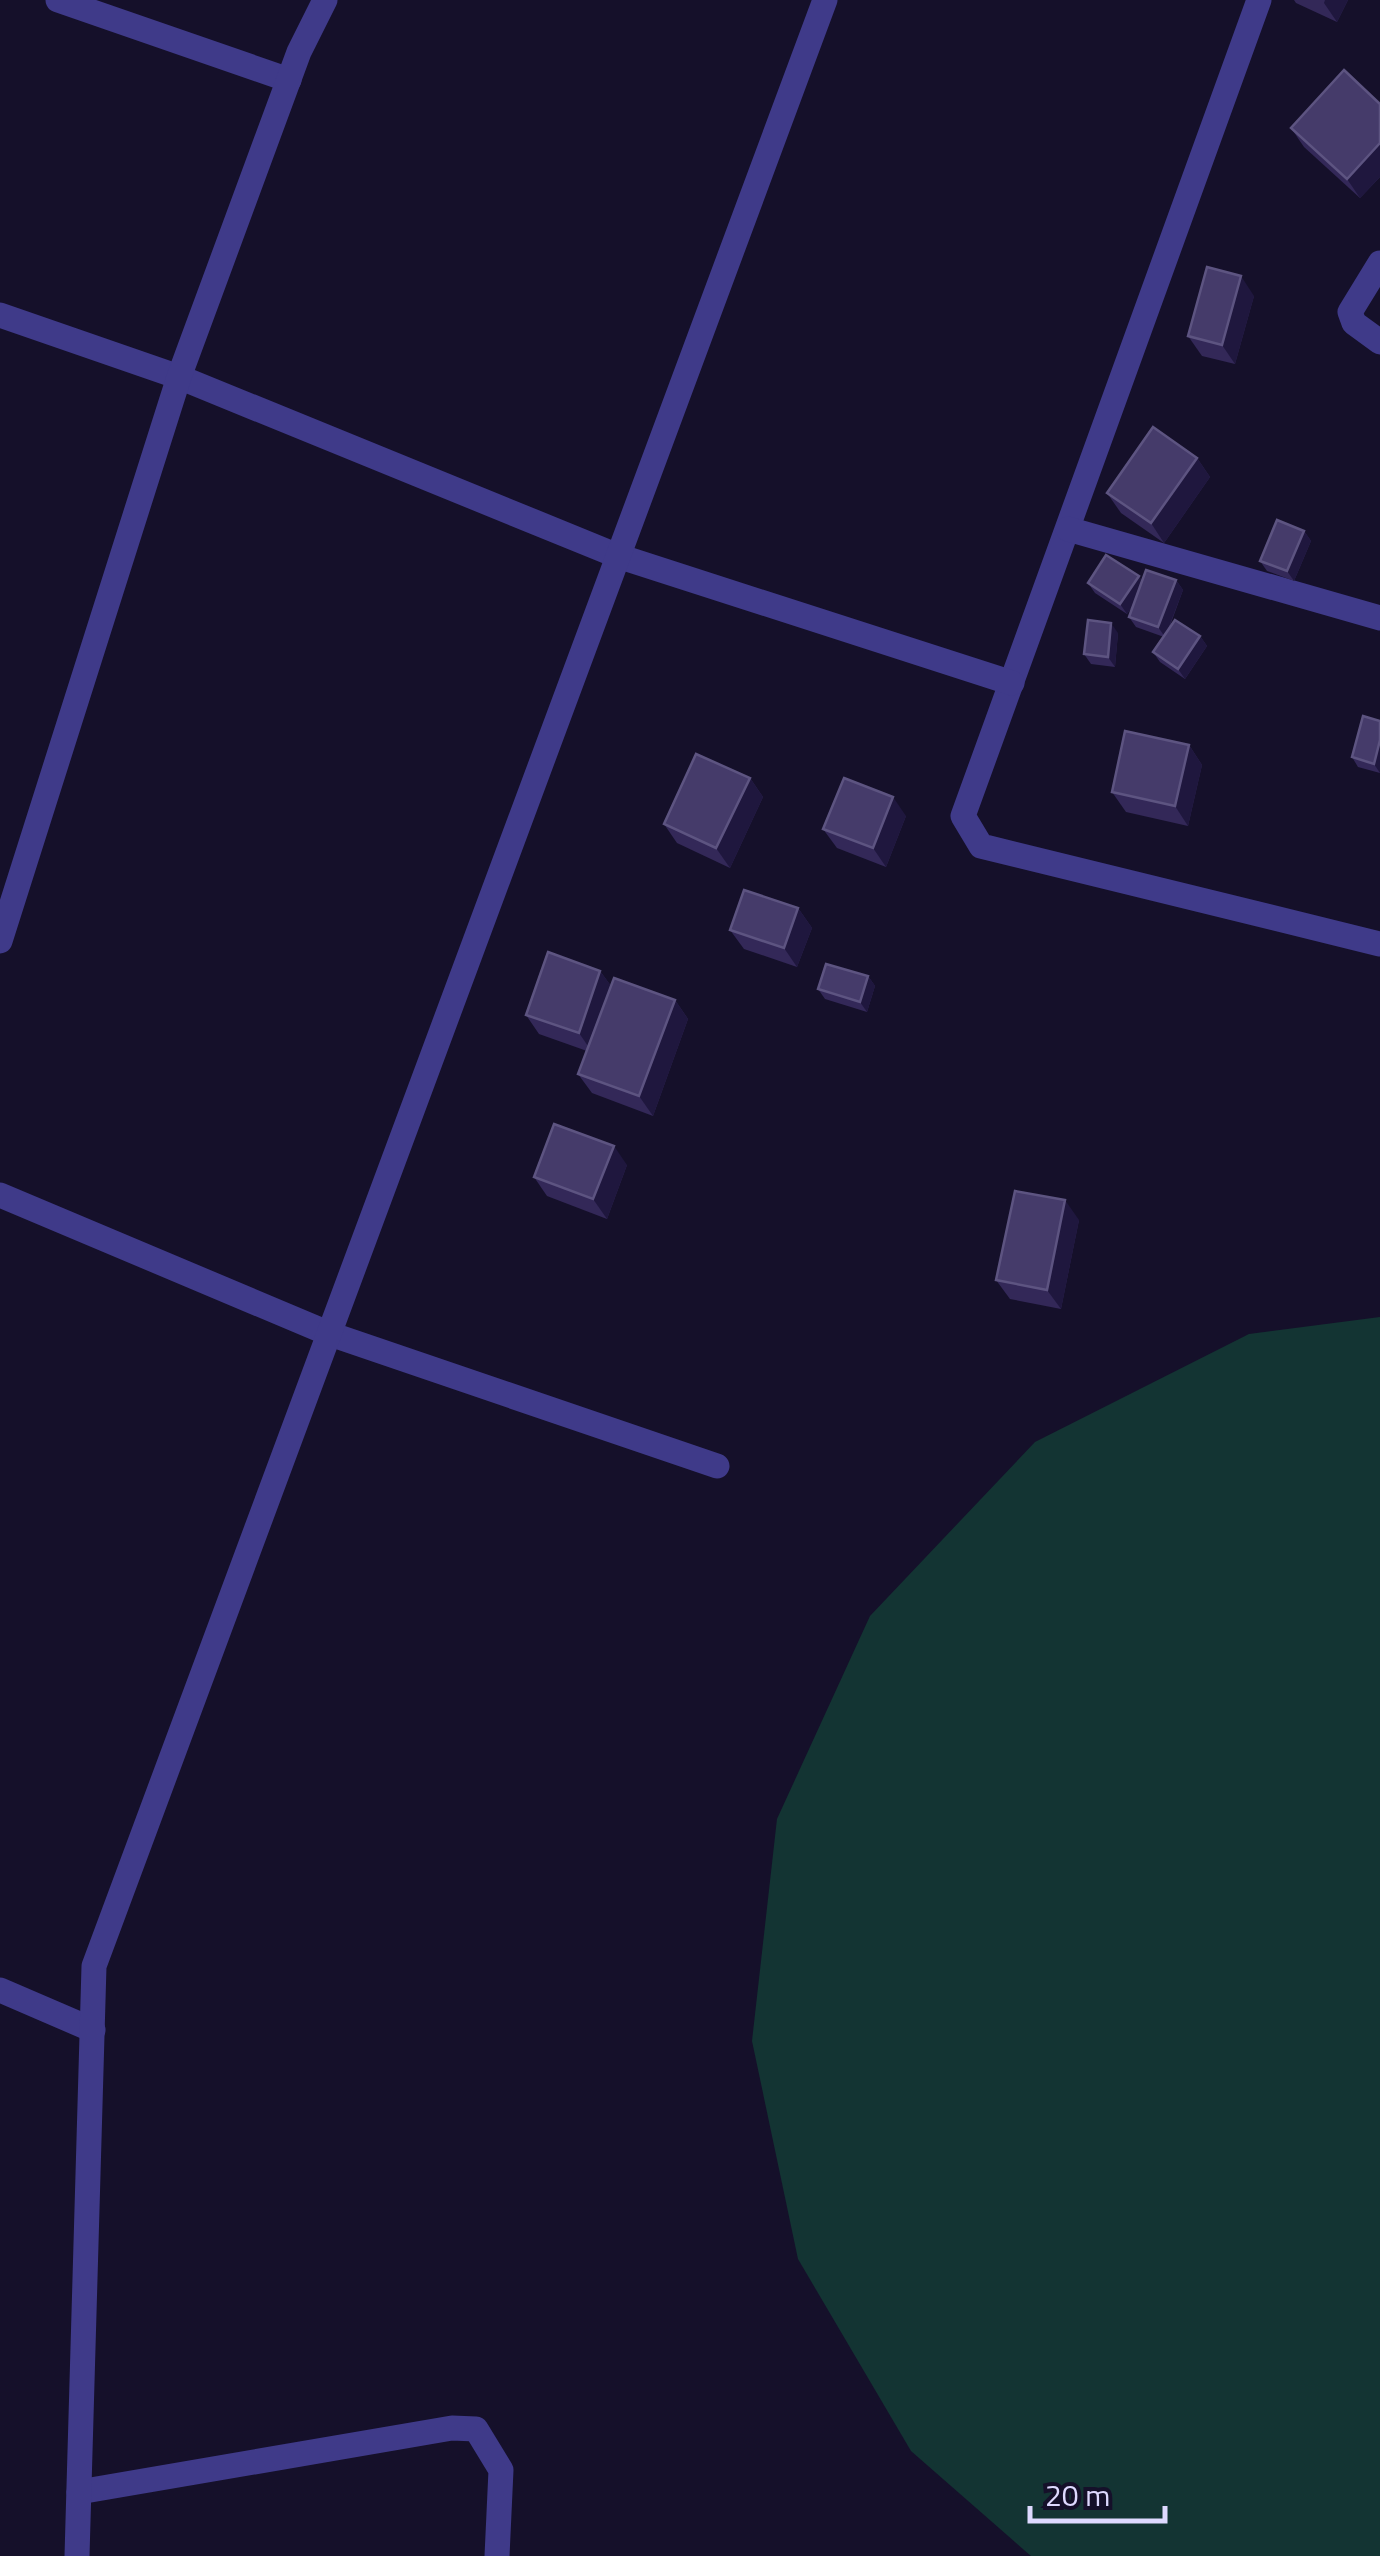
<svg xmlns="http://www.w3.org/2000/svg" width="1380" height="2556" font-family="'Titillium Web',sans-serif">
<rect width="100%" height="100%" fill="#15102a"/>
<polygon fill="#133433" points="1380,1317 1380,2556 1031,2556 911,2451 798,2259 752,2041 777,1819 870,1616 1035,1442 1249,1334"/>
<g fill="none" stroke-linecap="round" stroke-linejoin="round">
<g stroke="#3f3a89" stroke-width="25">
<polyline points="58,0 289,80"/>
<polyline points="1259,0 963,816 981,846 1380,944"/>
<polyline points="1380,263 1350,312 1354,323 1380,342"/>
<polyline points="0,315 179,377 618,556 1012,683"/>
<polyline points="1068,529 1380,618"/>
<polyline points="0,941 179,377 299,52 325,0"/>
<polyline points="0,1195 330,1334 717,1466"/>
<polyline points="0,1990 93,2030"/>
<polyline points="79,2492 452,2428 476,2429 501,2470 497,2556"/>
<polyline points="77,2556 94,1966 825,0"/>
</g>
</g>
<g fill="#332858">
<polygon points="1294,0 1348,0 1337,22 1296,3"/>
<polygon points="1380,104 1380,177 1360,198 1304,147 1291,128"/>
<polygon points="1254,296 1235,364 1202,356 1188,336"/>
<polygon points="1197,458 1210,477 1164,543 1121,513 1107,493"/>
<polygon points="1304,531 1311,541 1294,581 1267,571 1260,561"/>
<polygon points="1176,580 1183,590 1168,631 1200,636 1207,646 1185,679 1160,662 1153,652 1164,637 1136,627 1129,617 1134,604 1127,614 1095,593 1088,583"/>
<polygon points="1118,633 1115,667 1091,664 1084,654"/>
<polygon points="1380,721 1380,773 1358,767 1352,757"/>
<polygon points="1189,745 1202,765 1188,826 1126,812 1112,792"/>
<polygon points="750,778 763,797 730,868 677,843 664,824"/>
<polygon points="906,816 886,867 837,848 823,829"/>
<polygon points="798,908 812,928 797,967 744,949 730,930"/>
<polygon points="600,971 611,986 675,1000 688,1019 653,1116 592,1093 578,1074 587,1051 539,1034 526,1015"/>
<polygon points="868,976 875,986 867,1012 825,999 818,989"/>
<polygon points="627,1165 607,1219 547,1196 534,1177"/>
<polygon points="1079,1220 1061,1309 1010,1299 996,1280"/>
</g>
<g fill="#1f173e">
<polygon points="1325,0 1348,0 1337,22 1324,3"/>
<polygon points="1380,143 1380,177 1360,198 1347,179"/>
<polygon points="1241,276 1254,296 1235,364 1222,345"/>
<polygon points="1197,458 1210,477 1164,543 1151,523"/>
<polygon points="1304,531 1311,541 1294,581 1287,571"/>
<polygon points="1139,576 1146,586 1127,614 1120,604"/>
<polygon points="1176,580 1183,590 1165,637 1158,627"/>
<polygon points="1111,623 1118,633 1115,667 1108,657"/>
<polygon points="1200,636 1207,646 1185,679 1178,669"/>
<polygon points="1380,740 1380,773 1374,764"/>
<polygon points="1189,745 1202,765 1188,826 1175,806"/>
<polygon points="750,778 763,797 730,868 716,848"/>
<polygon points="893,797 906,816 886,867 873,848"/>
<polygon points="798,908 812,928 797,967 784,948"/>
<polygon points="600,971 614,990 592,1052 579,1033"/>
<polygon points="868,976 875,986 867,1012 860,1002"/>
<polygon points="675,1000 688,1019 653,1116 639,1096"/>
<polygon points="614,1146 627,1165 607,1219 593,1199"/>
<polygon points="1065,1200 1079,1220 1061,1309 1047,1290"/>
</g>
<g fill="#453b6a" stroke="#5d5481" stroke-width="2.5">
<polygon points="1344,70 1380,104 1380,143 1347,179 1291,128"/>
<polygon points="1207,267 1241,276 1222,345 1188,336"/>
<polygon points="1153,427 1197,458 1151,523 1107,493"/>
<polygon points="1277,520 1304,531 1287,571 1260,561"/>
<polygon points="1106,555 1139,576 1120,604 1088,583"/>
<polygon points="1146,570 1176,580 1158,627 1129,617"/>
<polygon points="1088,620 1111,623 1108,657 1084,654"/>
<polygon points="1175,620 1200,636 1178,669 1153,652"/>
<polygon points="1363,716 1380,721 1380,740 1374,764 1352,757"/>
<polygon points="1125,731 1189,745 1175,806 1112,792"/>
<polygon points="696,754 750,778 716,848 664,824"/>
<polygon points="844,778 893,797 873,848 823,829"/>
<polygon points="744,890 798,908 784,948 730,930"/>
<polygon points="548,952 600,971 579,1033 526,1015"/>
<polygon points="826,964 868,976 860,1002 818,989"/>
<polygon points="614,978 675,1000 639,1096 578,1074"/>
<polygon points="554,1124 614,1146 593,1199 534,1177"/>
<polygon points="1015,1191 1065,1200 1047,1290 996,1280"/>
</g>
<path d="M1030 2506v15h135v-15" fill="none" stroke="#ded9ff" stroke-width="5"/>
<text x="1045" y="2506" font-size="30" fill="#ded9ff" stroke="#15102a" stroke-width="8" paint-order="stroke">20 m</text>
</svg>
